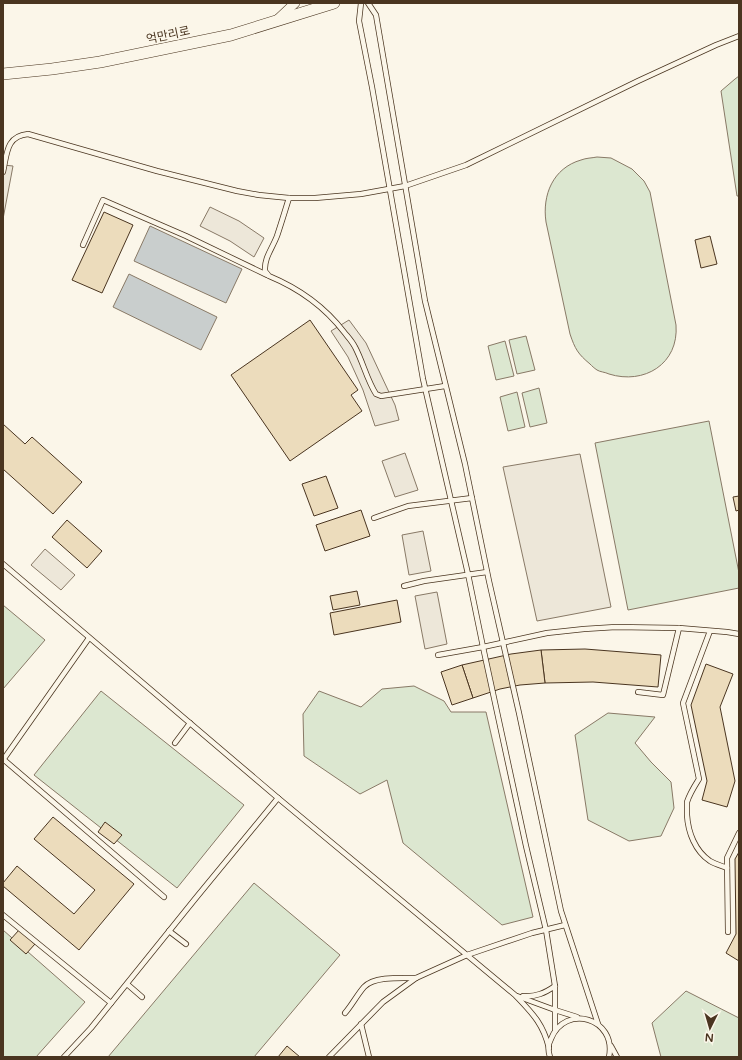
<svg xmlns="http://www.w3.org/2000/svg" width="742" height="1060" font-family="'Varela Round','Noto Sans KR',sans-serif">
<rect width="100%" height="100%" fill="#fbf6e9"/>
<g fill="#dce7d0" stroke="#887966">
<polygon points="739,76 739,196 737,196 721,91 735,79"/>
<path d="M597 157 611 158 632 169 644 181 650 192 676 325C679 364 644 385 609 374 605 372 600 372 597 370 594 368 592 366 590 364 578 354 575 349 570 334L546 222C542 195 553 168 581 160 586 158 592 158 597 157Z"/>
<polygon points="526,336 535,370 517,374 509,340"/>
<polygon points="505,341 514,376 496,380 488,346"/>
<polygon points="539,388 547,423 530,427 522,393"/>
<polygon points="517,392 525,427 508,431 500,397"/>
<polygon points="709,421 739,573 739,588 628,610 595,443"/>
<polygon points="3,605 45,640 3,689"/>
<polygon points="414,686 444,701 451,712 486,712 533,917 502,925 403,843 387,780 360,794 304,756 303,714 319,691 361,707 382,689"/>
<polygon points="101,691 244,805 177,888 34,775"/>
<polygon points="608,713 655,717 635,743 651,762 671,782 674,808 661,836 629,841 588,820 578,754 575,735"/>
<polygon points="254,883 340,955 254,1057 108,1057"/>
<polygon points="3,930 85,1002 36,1057 3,1057"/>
<polygon points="686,991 739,1018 739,1057 661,1057 652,1023"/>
</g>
<g fill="#ede7d9" stroke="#887966">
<polygon points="3,165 13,166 3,219"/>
<polygon points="210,207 239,221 264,238 254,257 230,241 200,226"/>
<polygon points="349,320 366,343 395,405 399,420 375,426 363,390 348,357 331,331"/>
<polygon points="405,453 418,490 395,497 382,461"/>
<polygon points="580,454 611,607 537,621 503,467"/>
<polygon points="423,531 431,571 409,575 402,535"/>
<polygon points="45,549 75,575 61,590 31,565"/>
<polygon points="437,592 447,644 425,649 415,596"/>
</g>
<g fill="#c9cecd" stroke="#887966">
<polygon points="150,226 242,269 226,303 134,261"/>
<polygon points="129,274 217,317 201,350 113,307"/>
</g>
<g fill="#ecdcbc" stroke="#4a3520">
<polygon points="104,212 133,225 102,293 72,280"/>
<polygon points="710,236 717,264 701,268 695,240"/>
<polygon points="310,320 358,390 351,395 362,411 290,461 231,375"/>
<polygon points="3,424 25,444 32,437 82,482 53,514 3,469"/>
<polygon points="326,476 338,508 314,516 302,484"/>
<polygon points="739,496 739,510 736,511 733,497"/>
<polygon points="361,510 370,536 325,551 316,525"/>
<polygon points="67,520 102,551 87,568 52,537"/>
<polygon points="357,591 360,605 333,610 330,596"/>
<polygon points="397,600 401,622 334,635 330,613"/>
<polygon points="585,649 661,655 658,687 593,682 545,683 541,650"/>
<polygon points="541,650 545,683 520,685 500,689 473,698 462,665 511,654"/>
<polygon points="706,664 733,674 720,707 735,781 727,807 702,800 707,781 691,705"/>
<polygon points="462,665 473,698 452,705 441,672"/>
<polygon points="53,817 134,884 79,950 3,886 3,883 17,866 74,914 95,890 34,839"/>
<polygon points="105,822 122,835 114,844 98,832"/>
<polygon points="739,852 739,961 726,953 736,934 735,859"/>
<polygon points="19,930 35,944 26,954 10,940"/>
<polygon points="287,1046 300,1057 278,1057"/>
</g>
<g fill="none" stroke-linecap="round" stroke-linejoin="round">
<defs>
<g id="service">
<polyline points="361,3 359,21 372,87 423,379 468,574 483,647 526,846 546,930 555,986 555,1030"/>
<polyline points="368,3 376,15 425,301 465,464 489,581 519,713 561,911 598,1024"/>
<path d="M3 172C7 154 6 136 28 134L157 171 237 191 259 195 289 198H315L361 194 405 186 466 165 638 81 716 45 739 36"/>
<path d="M289 198C285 211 281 224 277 236 272 249 264 258 265 271L269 276C298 288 324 306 344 332 348 337 352 341 355 347 363 362 367 380 376 394L381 396 445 386"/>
<polyline points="83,245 103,200 186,236 267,275"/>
<polyline points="374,518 408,506 472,498"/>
<path d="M3 564 278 798 515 995C532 1013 543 1023 549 1048"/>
<polyline points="404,586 424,581 487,572"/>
<path d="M710 631 683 703 699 779C694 787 690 793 687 802 687 806 687 810 687 815 688 832 695 851 710 861 715 864 722 866 727 868"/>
<polyline points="438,655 483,647 547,633 584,629 616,627 679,628 727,632 739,634"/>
<polyline points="638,692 663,695 679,628"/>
<polyline points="175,743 190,723"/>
<polyline points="3,759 164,897"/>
<polyline points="3,760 89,638"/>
<polyline points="3,915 111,1003"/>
<polyline points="169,931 186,944"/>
<polyline points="728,932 727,858 739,833"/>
<polyline points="127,984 142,997"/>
<polyline points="517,996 555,1010 577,1017"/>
<path d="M523 996C536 997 545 993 555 986"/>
<path d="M345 1013C352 1005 357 995 364 987 374 976 402 978 416 978"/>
<polyline points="361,1024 369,1057"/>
<polyline points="611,1046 617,1057"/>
<polyline points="64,1057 91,1028 195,899 278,798"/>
<polyline points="329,1057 383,1002 416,978 467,955 532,933 565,925"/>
<path d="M550 1057C548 1051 548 1044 551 1039 565 1003 617 1018 609 1057"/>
</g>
<polyline id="minor" points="277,20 295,3"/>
<polyline id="tertiary" points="3,74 52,69 100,62 231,35 334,3"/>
</defs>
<use href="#service" stroke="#4a3520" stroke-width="6"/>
<use href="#minor" stroke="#4a3520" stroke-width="10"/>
<use href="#tertiary" stroke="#4a3520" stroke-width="12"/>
<use href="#service" stroke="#fbf6e9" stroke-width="4.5"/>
<use href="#minor" stroke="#fbf6e9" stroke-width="9"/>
<use href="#tertiary" stroke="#fbf6e9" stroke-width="11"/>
</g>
<g text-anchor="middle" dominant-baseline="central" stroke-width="3" stroke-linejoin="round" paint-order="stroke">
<g font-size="12" fill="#4a3520" stroke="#fbf6e9">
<text transform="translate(168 35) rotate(-12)">억만리로</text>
</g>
</g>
<rect width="742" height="1060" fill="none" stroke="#4a3520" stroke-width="8"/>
<g transform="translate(710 1028) rotate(185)" stroke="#fbf6e9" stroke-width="3" paint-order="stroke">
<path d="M0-3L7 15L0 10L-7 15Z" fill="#4a3520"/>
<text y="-6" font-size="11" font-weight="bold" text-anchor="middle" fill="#4a3520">N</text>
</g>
</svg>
